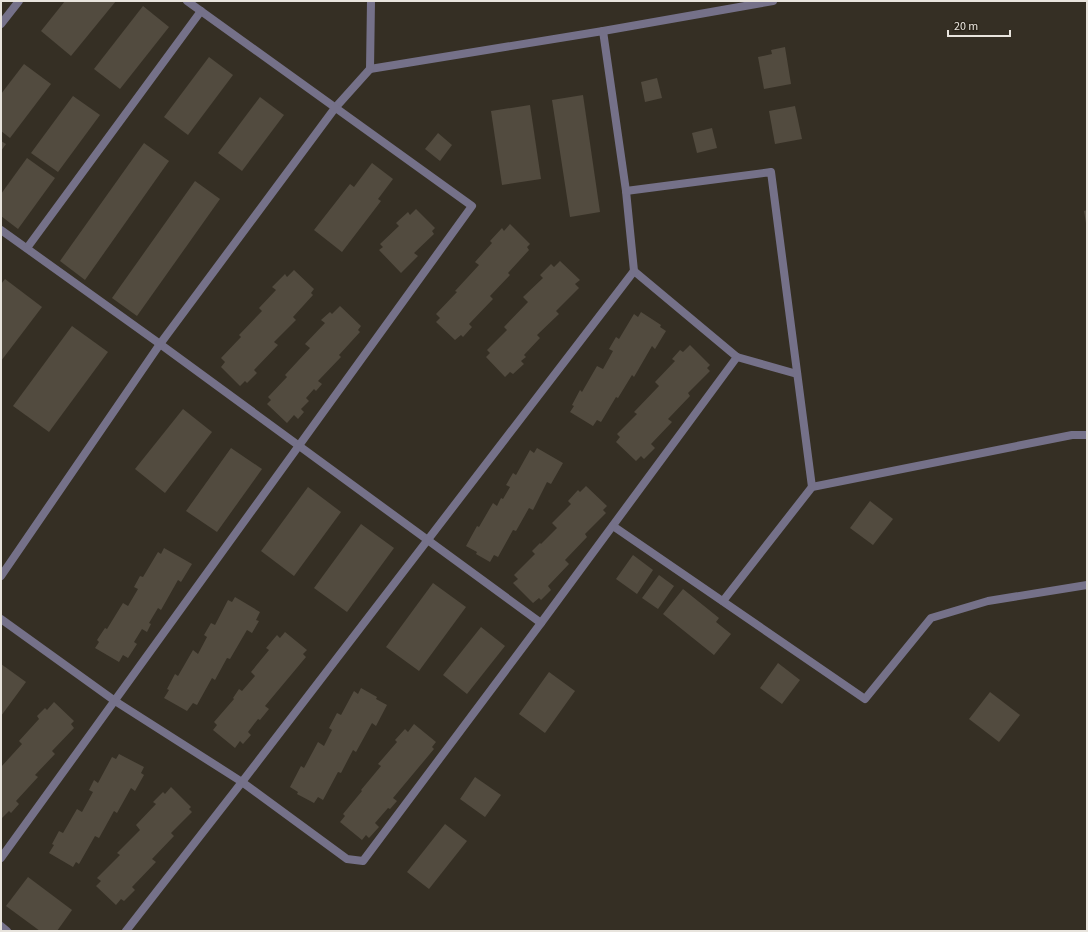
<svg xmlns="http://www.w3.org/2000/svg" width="1088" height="932" font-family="'Source Sans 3',sans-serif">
<rect width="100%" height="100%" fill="#352f24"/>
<g fill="#524b3f">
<polygon points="65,1 116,1 71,56 41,31"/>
<polygon points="143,6 169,27 120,89 94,69"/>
<polygon points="785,47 791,84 764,89 758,57 772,54 771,50"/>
<polygon points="209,57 233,75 188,135 164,117"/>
<polygon points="24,64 51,84 10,138 1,131 1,94"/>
<polygon points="657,78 662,98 645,102 641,82"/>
<polygon points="583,95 600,212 570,217 552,100"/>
<polygon points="73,96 100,115 58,172 31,153"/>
<polygon points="260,97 284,115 242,171 218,153"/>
<polygon points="530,105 541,179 502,185 491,111"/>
<polygon points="795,106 802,139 775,144 769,111"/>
<polygon points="712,128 717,148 697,153 692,133"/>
<polygon points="438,133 452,145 440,161 425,149"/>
<polygon points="1,141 6,144 1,151"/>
<polygon points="144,143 169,161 85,280 60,261"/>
<polygon points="27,158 55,178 18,229 1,216 1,194"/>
<polygon points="372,163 393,179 378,199 381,201 342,252 314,230 350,184 354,187"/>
<polygon points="195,181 220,199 137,316 112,298"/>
<polygon points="416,209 435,228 432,231 434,234 414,253 418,256 401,273 379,250 383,247 380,244 399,226 396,223 408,212 410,215"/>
<polygon points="1087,210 1087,223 1086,223 1084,211"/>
<polygon points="510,224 530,244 527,247 529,250 508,273 510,275 490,296 493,299 469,324 472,327 463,337 461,335 455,340 436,322 440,318 436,314 457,292 455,291 479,265 475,262 492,243 490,241 502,228 504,231"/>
<polygon points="560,261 580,280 575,284 579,288 556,311 559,314 537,335 540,338 524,355 526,357 521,361 524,364 513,374 510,372 505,377 486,357 490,353 487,350 507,330 504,327 528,302 523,297 543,278 540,275 551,264 554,267"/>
<polygon points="294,270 314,289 311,293 313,295 293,317 296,320 274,342 278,345 254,370 257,373 247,383 245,381 240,386 221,367 225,362 221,358 241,337 239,335 262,311 259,308 276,290 272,287 285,274 287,277"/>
<polygon points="5,279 42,307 1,361 1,284"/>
<polygon points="340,306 361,326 358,330 360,332 339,355 341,357 318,381 322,384 316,391 314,389 306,398 309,401 301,409 304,412 298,419 294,415 287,423 267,404 271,400 268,397 287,377 285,375 310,348 305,344 325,323 321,320 330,312 332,314"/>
<polygon points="641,312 661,325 660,327 666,331 655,349 652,346 634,377 632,375 618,398 616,397 601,422 597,420 593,426 570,412 574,406 572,405 580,390 582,392 597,366 603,369 613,351 609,349 616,337 619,339 634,314 638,317"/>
<polygon points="72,326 108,352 49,432 13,406"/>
<polygon points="690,345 710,365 707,368 710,371 688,393 690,396 668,419 672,422 651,444 655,448 644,459 641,456 636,461 616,442 620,437 617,434 637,414 634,412 659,386 655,382 675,361 672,359 680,350 683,352"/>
<polygon points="183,409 212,432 165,493 135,469"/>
<polygon points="231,448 262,469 217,532 186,511"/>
<polygon points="537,448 563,463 551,484 547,482 533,510 529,508 516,531 513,530 498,557 494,555 490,562 476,554 477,552 466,546 477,526 479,527 493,503 497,506 501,498 503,499 510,487 506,485 513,473 516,475 530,450 534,453"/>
<polygon points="586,486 607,506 603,510 606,513 585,534 587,537 565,560 569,564 548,586 551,590 541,600 539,598 533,603 513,583 518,579 514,575 535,554 532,551 540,543 541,544 557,528 552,523 571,504 568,501 578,490 580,492"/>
<polygon points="308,487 341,512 294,576 261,551"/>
<polygon points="870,501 893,519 873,545 850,528"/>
<polygon points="361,524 394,548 347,612 314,588"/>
<polygon points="164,548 192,564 181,582 178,580 161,610 158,608 149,623 151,624 147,632 142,629 134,642 137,644 128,658 123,655 119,662 95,648 99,642 97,640 105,628 107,629 123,603 128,606 138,589 134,587 140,576 143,577 158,552 161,554"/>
<polygon points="633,555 653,570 637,594 616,579"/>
<polygon points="659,575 674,586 658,609 642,598"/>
<polygon points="433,583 466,607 419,671 386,647"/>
<polygon points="683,589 719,618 716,622 731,634 714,655 663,614"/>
<polygon points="235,597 260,612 256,620 259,621 252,633 247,630 230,659 227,658 215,680 212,678 197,705 193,703 187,711 164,698 169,690 167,689 175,674 178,676 193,650 198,654 207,637 204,635 211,623 215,625 228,600 232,602"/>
<polygon points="481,627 505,646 467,694 443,675"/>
<polygon points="285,632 307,650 303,654 306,657 265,706 269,709 260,720 258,719 248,732 251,735 243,744 240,741 235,748 213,730 217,725 214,722 234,699 233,698 239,689 242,691 255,676 251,672 269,650 266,648 277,635 280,638"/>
<polygon points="778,663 800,680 782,704 760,688"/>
<polygon points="1,664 26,682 1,716"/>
<polygon points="549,672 575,691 545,733 519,714"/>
<polygon points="361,688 377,697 376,699 387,705 376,726 372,723 356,752 353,750 341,773 338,772 323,800 318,797 314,803 297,794 298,792 290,787 301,766 304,768 318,742 324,746 332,730 329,728 337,713 341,715 354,691 358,694"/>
<polygon points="990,692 1020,715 999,742 969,719"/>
<polygon points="54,702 74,721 71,724 74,728 52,751 55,754 35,775 38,777 16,801 19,804 11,813 9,811 1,819 1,767 22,744 19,741 39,719 37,716 45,708 47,710"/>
<polygon points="414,724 436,742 432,747 434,749 393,798 397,801 390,809 388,808 375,823 379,827 369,838 366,835 362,840 340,822 345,816 343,814 362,791 361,790 381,766 378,764 397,742 395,740 405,729 408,732"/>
<polygon points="119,754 144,767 141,773 144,775 135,791 131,788 117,813 114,811 99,838 95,836 79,864 76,862 73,867 49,853 54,845 52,844 59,831 63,833 77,809 82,812 93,792 89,790 94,780 98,783 112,757 116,759"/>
<polygon points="475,777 501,795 485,817 460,799"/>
<polygon points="171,787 191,807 189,809 192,812 171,833 174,836 152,859 156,862 132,887 135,890 124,901 121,899 116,905 96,886 101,881 97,878 120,855 117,853 140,830 136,825 156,804 153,802 163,792 165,794"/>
<polygon points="445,824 467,841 429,889 407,872"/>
<polygon points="28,877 72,910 57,931 40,931 6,906"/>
</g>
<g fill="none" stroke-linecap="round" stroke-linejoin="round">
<g stroke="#757189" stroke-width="8">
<polyline points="1,24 19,1"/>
<polyline points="603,31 773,1"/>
<polyline points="370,69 603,31 626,191 634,271 737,357 797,374"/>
<polyline points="626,191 771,172 812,487"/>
<polyline points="1,230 160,344 541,623"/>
<polyline points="27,248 201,11"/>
<polyline points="613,526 865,699 931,618 988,601 1087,585"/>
<polyline points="1,576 160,344 335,108 370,69 371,1"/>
<polyline points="723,601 812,487 1072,435 1087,435"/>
<polyline points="1,619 115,701 242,782 347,859 363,861 541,623 737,357"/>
<polyline points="1,858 472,206 187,1"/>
<polyline points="1,926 7,931"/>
<polyline points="126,931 242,782 634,271"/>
</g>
</g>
<rect width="1088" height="932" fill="none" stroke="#e8e4dd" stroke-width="4"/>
<path d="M948 30v6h62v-6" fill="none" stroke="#e8e4dd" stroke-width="2"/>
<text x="954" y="30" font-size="12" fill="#e8e4dd" stroke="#2b251a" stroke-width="3" paint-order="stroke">20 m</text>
</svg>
